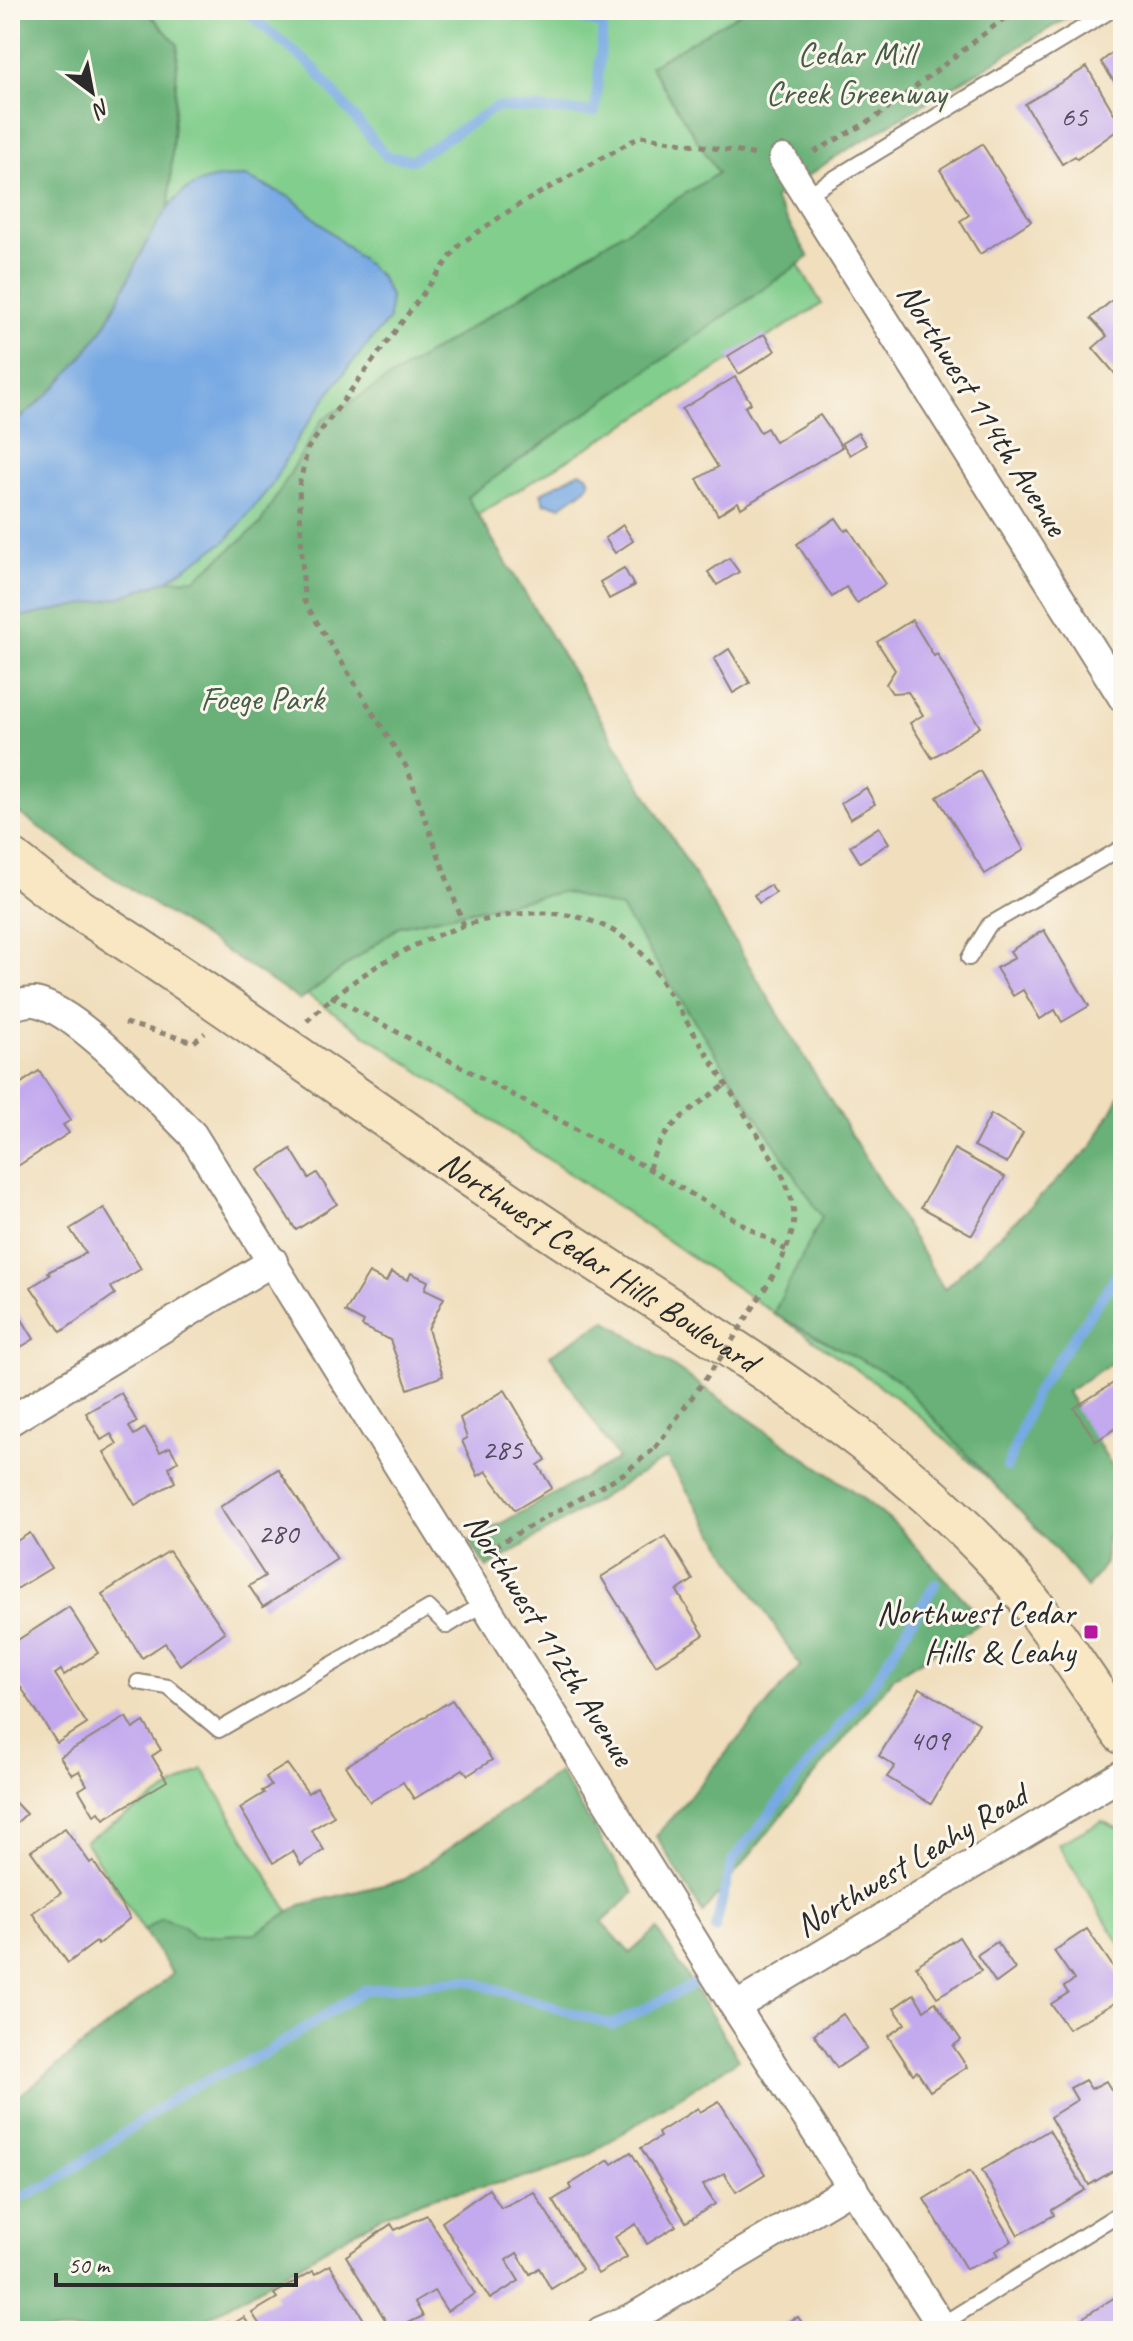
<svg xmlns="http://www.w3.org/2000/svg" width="1133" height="2341" font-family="Caveat,sans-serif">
<rect width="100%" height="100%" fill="#fbf7ec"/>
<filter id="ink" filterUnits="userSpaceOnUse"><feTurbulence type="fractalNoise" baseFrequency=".0125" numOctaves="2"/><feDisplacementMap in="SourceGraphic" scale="16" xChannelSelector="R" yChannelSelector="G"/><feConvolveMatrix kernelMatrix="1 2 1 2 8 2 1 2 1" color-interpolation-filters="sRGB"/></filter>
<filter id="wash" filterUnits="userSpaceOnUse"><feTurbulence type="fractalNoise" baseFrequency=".006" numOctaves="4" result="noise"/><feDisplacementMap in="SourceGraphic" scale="32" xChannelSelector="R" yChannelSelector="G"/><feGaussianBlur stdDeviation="1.8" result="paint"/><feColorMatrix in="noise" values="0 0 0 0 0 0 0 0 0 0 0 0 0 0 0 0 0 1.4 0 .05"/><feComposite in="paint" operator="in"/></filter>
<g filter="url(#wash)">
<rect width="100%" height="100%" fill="#f0debc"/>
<g fill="#82ce8d" stroke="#567c5c" stroke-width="2">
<polygon points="146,10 1080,10 720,136 822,304 427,546 1014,1502 915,1412 866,1376 79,839 10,453 344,245 187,189 169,206 178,45"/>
<polygon points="203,1769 289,1912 256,1933 193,1937 161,1918 144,1931 85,1841"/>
<polygon points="1102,1821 1123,1831 1123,1949 1058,1844"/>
</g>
<g fill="#69b178" stroke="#4a6e52" stroke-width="2">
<polygon points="10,10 146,10 178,45 169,206 105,325 68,377 10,427"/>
<polygon points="745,10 1080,10 834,158 774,199 809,257 467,497 944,1289 1091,1148 1123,1090 1123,1355 1067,1392 1123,1484 1123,1527 1107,1537 1105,1563 1087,1588 1057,1551 896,1378 773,1314 822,1217 621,908 561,892 400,926 300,1000 75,853 19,813 10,802 10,614 27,616 120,597 168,580 195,579 259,525 322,420 718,173 650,66"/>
<polygon points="606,1320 856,1493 897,1526 984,1621 894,1677 703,1913 656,1836 800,1666 666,1458 487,1568 469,1541 618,1459 550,1355"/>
<polygon points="559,1772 634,1893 602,1922 630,1953 657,1929 739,2059 586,2156 538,2175 432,2197 382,2216 185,2331 10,2331 10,2103 173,1974 144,1931 161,1918 184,1926 193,1937 256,1933 301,1905 403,1880"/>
</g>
<g fill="#77a9e3" stroke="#516a87" stroke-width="2">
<path d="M246 177 292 198 380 276 390 296 389 319 346 370 299 436 271 486 227 540 168 580 120 597 27 616 10 614V427C47 397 80 366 105 325 127 289 154 211 187 190 205 177 224 177 246 177Z"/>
<polygon points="580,472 587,475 590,482 586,488 561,506 544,503 541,493"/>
</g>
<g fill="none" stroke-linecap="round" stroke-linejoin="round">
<g stroke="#77a9e3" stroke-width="10">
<polyline points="244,10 314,68 386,156 412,160 496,107 595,112 603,25 567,16 563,10"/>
<polyline points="1007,1467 1035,1393 1123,1266"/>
<polyline points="715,1929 732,1861 875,1681 935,1584"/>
<polyline points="10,2201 49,2186 182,2092 268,2052 364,1990 466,1980 612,2025 702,1980"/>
</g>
</g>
<g id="blocks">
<g fill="#c3a9ee">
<polygon points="1123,44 1123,95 1101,62"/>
<polygon points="1087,67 1122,127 1077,159 1075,156 1062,164 1025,104"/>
<polygon points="982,144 1031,221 980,254 960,221 969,215 940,170"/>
<polygon points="1116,297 1123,306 1123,383 1093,348 1107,336 1091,318"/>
<polygon points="764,334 775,351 739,374 728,356"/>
<polygon points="735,377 751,403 745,407 760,432 767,428 775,442 820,415 842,447 741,508 738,502 718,515 697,479 718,467 682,409"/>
<polygon points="858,433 866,445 850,455 842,443"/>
<polygon points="836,518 845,531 849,529 885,584 857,603 846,587 832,597 797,544"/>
<polygon points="623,525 633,541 615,553 605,538"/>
<polygon points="729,558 739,572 717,585 708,572"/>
<polygon points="624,568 634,586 609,599 600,582"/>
<polygon points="912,620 934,656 937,654 980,727 932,758 910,723 923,715 908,692 892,693 886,684 895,670 877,642"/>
<polygon points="729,649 750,683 733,693 714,659"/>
<polygon points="980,771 1024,850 985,874 937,797"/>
<polygon points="866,788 875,804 850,819 841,803"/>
<polygon points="879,827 889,843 860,862 850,846"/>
<polygon points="770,885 776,893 759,903 754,895"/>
<polygon points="1044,930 1089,1006 1062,1022 1055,1010 1040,1019 1023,990 1013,996 996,968 1015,958 1010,951"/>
<polygon points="39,1071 71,1120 63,1125 69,1133 10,1171 10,1096 17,1092 14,1088"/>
<polygon points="991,1114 1023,1133 1007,1163 974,1146"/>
<polygon points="291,1149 309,1178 317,1173 337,1204 296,1230 258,1170"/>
<polygon points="954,1149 1005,1177 972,1235 921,1207"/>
<polygon points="104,1208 141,1269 111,1287 115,1294 61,1332 31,1287 50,1275 48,1272 86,1253 70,1229"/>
<polygon points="391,1272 408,1280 411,1273 428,1281 425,1289 444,1298 428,1329 443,1376 408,1389 390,1340 362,1326 364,1322 345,1312 369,1273 386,1282"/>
<polygon points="10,1300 34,1339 11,1353 10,1350"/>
<polygon points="1123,1377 1123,1438 1116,1428 1096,1441 1074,1408"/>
<polygon points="505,1390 546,1460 538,1465 552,1488 515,1510 486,1471 478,1476 462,1441 467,1438 460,1418"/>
<polygon points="121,1393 137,1422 129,1427 134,1435 145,1428 160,1452 170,1447 178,1461 169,1467 175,1482 135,1505 104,1452 117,1444 111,1434 101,1440 86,1413"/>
<polygon points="278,1469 337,1559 263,1607 249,1586 265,1576 220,1507"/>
<polygon points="30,1533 51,1568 10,1593 10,1545"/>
<polygon points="666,1536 693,1580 677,1591 704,1635 656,1665 601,1577"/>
<polygon points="169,1551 225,1632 180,1665 165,1643 142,1658 102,1594"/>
<polygon points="69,1607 98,1653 64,1675 61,1670 55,1674 87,1724 57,1743 17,1681 10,1685 10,1645"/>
<polygon points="920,1688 979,1723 931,1804 887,1777 895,1766 879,1756"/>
<polygon points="452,1700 492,1760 468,1775 463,1769 414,1799 403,1782 370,1802 346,1766"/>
<polygon points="126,1717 133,1729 144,1722 161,1750 152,1756 167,1781 104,1819 99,1812 94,1815 79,1790 87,1785 79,1771 72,1775 60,1757"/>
<polygon points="287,1764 308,1793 317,1787 334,1816 311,1830 324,1850 301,1865 293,1851 273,1863 240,1808 264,1793 262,1791 271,1786 266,1777"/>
<polygon points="10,1797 26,1814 10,1829"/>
<polygon points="65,1828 90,1863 93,1861 130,1918 98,1945 96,1942 68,1963 32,1913 61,1893 31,1851"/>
<polygon points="1087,1929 1123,1981 1123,1998 1068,2029 1051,2004 1068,1993 1064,1987 1074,1980 1054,1951"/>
<polygon points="959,1937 981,1971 937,1997 916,1966"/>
<polygon points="997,1942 1015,1969 996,1983 977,1955"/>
<polygon points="914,1994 924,2010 935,2002 961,2040 953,2046 967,2067 930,2091 917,2071 913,2074 888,2036 905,2024 894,2008"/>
<polygon points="843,2014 867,2048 837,2068 814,2034"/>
<polygon points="1085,2080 1091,2089 1106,2081 1123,2110 1123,2174 1120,2176 1116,2169 1089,2185 1050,2117 1077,2100 1070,2088"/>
<polygon points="719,2101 765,2174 736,2192 724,2173 703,2185 715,2204 686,2222 641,2148 660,2137 658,2133 698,2108 700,2112"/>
<polygon points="1049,2130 1085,2190 1052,2210 1054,2215 1018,2235 982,2170"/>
<polygon points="631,2152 676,2226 647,2244 636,2224 615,2237 627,2257 598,2274 553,2200 571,2189 569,2185 609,2160 612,2164"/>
<polygon points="970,2171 1012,2241 995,2251 998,2256 966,2269 924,2199"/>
<polygon points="489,2189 501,2208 534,2192 582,2269 551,2289 539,2268 530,2274 517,2253 506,2260 519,2281 490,2299 442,2222"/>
<polygon points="427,2215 475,2294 447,2311 434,2291 415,2302 423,2316 392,2331 346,2256 391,2224 395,2230"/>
<polygon points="330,2265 371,2331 264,2331 252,2313 277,2298 274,2294 313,2271 315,2274"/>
<polygon points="1123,2292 1123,2331 1081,2331 1076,2322"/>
<polygon points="244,2317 253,2331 213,2331 228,2321 231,2325"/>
<polygon points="798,2317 808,2331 774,2331 793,2319"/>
</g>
</g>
</g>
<g filter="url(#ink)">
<use href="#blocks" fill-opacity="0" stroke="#8e8474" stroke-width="2"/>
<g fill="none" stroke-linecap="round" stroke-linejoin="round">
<defs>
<g id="lane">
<polyline points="805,196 1110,11"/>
<polyline points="969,958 989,925 1123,847"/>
<polyline points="138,1682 168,1687 219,1730 429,1608 447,1626 486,1602"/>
<polyline points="941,2325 1123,2211"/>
</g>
<g id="street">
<polyline points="783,159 1123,698"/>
<path d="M10 1006C17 1005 27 1001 35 1002 80 1011 157 1100 192 1134L735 2007 945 2331"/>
<polyline points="10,1421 273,1261"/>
<polyline points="735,2007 1123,1774"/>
<polyline points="601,2331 634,2317 853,2187"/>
</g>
<g id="secondary">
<path id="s1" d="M10 858 57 895C215 996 368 1107 523 1212 685 1323 863 1417 997 1562 1045 1615 1083 1675 1123 1734"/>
</g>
</defs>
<use href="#lane" stroke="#8e8474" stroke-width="18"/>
<use href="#street" stroke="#8e8474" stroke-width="32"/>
<use href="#secondary" stroke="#8e8474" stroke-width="44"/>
<g stroke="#8e8474" stroke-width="5" stroke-dasharray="6 6" stroke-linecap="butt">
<polyline points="814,152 875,118 1015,10"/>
<polyline points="464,926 407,768 304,601 299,486 308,448 460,244 515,207 641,136 757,155"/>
<polyline points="331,996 649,1169 786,1250"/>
<path d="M307 1021C384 942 566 856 650 963L781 1172C800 1214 797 1226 778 1268"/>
<polyline points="125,1023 194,1042 205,1033"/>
<path d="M649 1169C660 1126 693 1108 727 1084"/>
<polyline points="484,1552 623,1474 655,1448"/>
</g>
<use href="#lane" stroke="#fff" stroke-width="14"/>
<use href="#street" stroke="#fff" stroke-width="28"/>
<use href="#secondary" stroke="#f9e7c3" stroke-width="40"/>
<polyline stroke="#8e8474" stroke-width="5" stroke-dasharray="6 6" stroke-linecap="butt" points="655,1448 727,1349 778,1268"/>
</g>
</g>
<rect fill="#b5179e" stroke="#fbf7ec" stroke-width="3" x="1083" y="1624" width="16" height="16" rx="4"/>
<g text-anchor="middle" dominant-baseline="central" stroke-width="6" stroke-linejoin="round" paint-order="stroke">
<g font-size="30" fill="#514a5c">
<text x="1074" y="116">65</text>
<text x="502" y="1449">285</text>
<text x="278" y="1533">280</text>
<text x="929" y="1740">409</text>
</g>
<g font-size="34" fill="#455c48" stroke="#fbf7ec">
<text x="856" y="53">Cedar Mill<tspan x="856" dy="39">Creek Greenway</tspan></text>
<text x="262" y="698">Foege Park</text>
</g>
<g font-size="34" fill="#2b2b2b" stroke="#fbf7ec">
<text transform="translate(983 409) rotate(58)">Northwest 114th Avenue</text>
<text stroke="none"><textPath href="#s1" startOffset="714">Northwest Cedar Hills Boulevard</textPath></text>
<text transform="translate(550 1639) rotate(58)">Northwest 112th Avenue</text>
<text transform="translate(911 1860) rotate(-31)">Northwest Leahy Road</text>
</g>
<g font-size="34" fill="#2b2b2b" stroke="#fbf7ec" text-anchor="end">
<text x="1075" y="1612">Northwest Cedar<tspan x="1075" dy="39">Hills &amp; Leahy</tspan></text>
</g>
</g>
<rect width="1133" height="2341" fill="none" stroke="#fbf7ec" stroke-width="40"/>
<g transform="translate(92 92) rotate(148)" stroke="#fbf7ec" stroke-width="6" paint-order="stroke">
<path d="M0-6L14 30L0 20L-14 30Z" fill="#2b2b2b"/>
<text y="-12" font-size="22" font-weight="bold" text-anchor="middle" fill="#2b2b2b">N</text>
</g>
<path d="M56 2273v12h240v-12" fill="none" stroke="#2b2b2b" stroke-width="4"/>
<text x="68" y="2273" font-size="24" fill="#2b2b2b" stroke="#fbf7ec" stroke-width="6" paint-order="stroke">50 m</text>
</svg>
